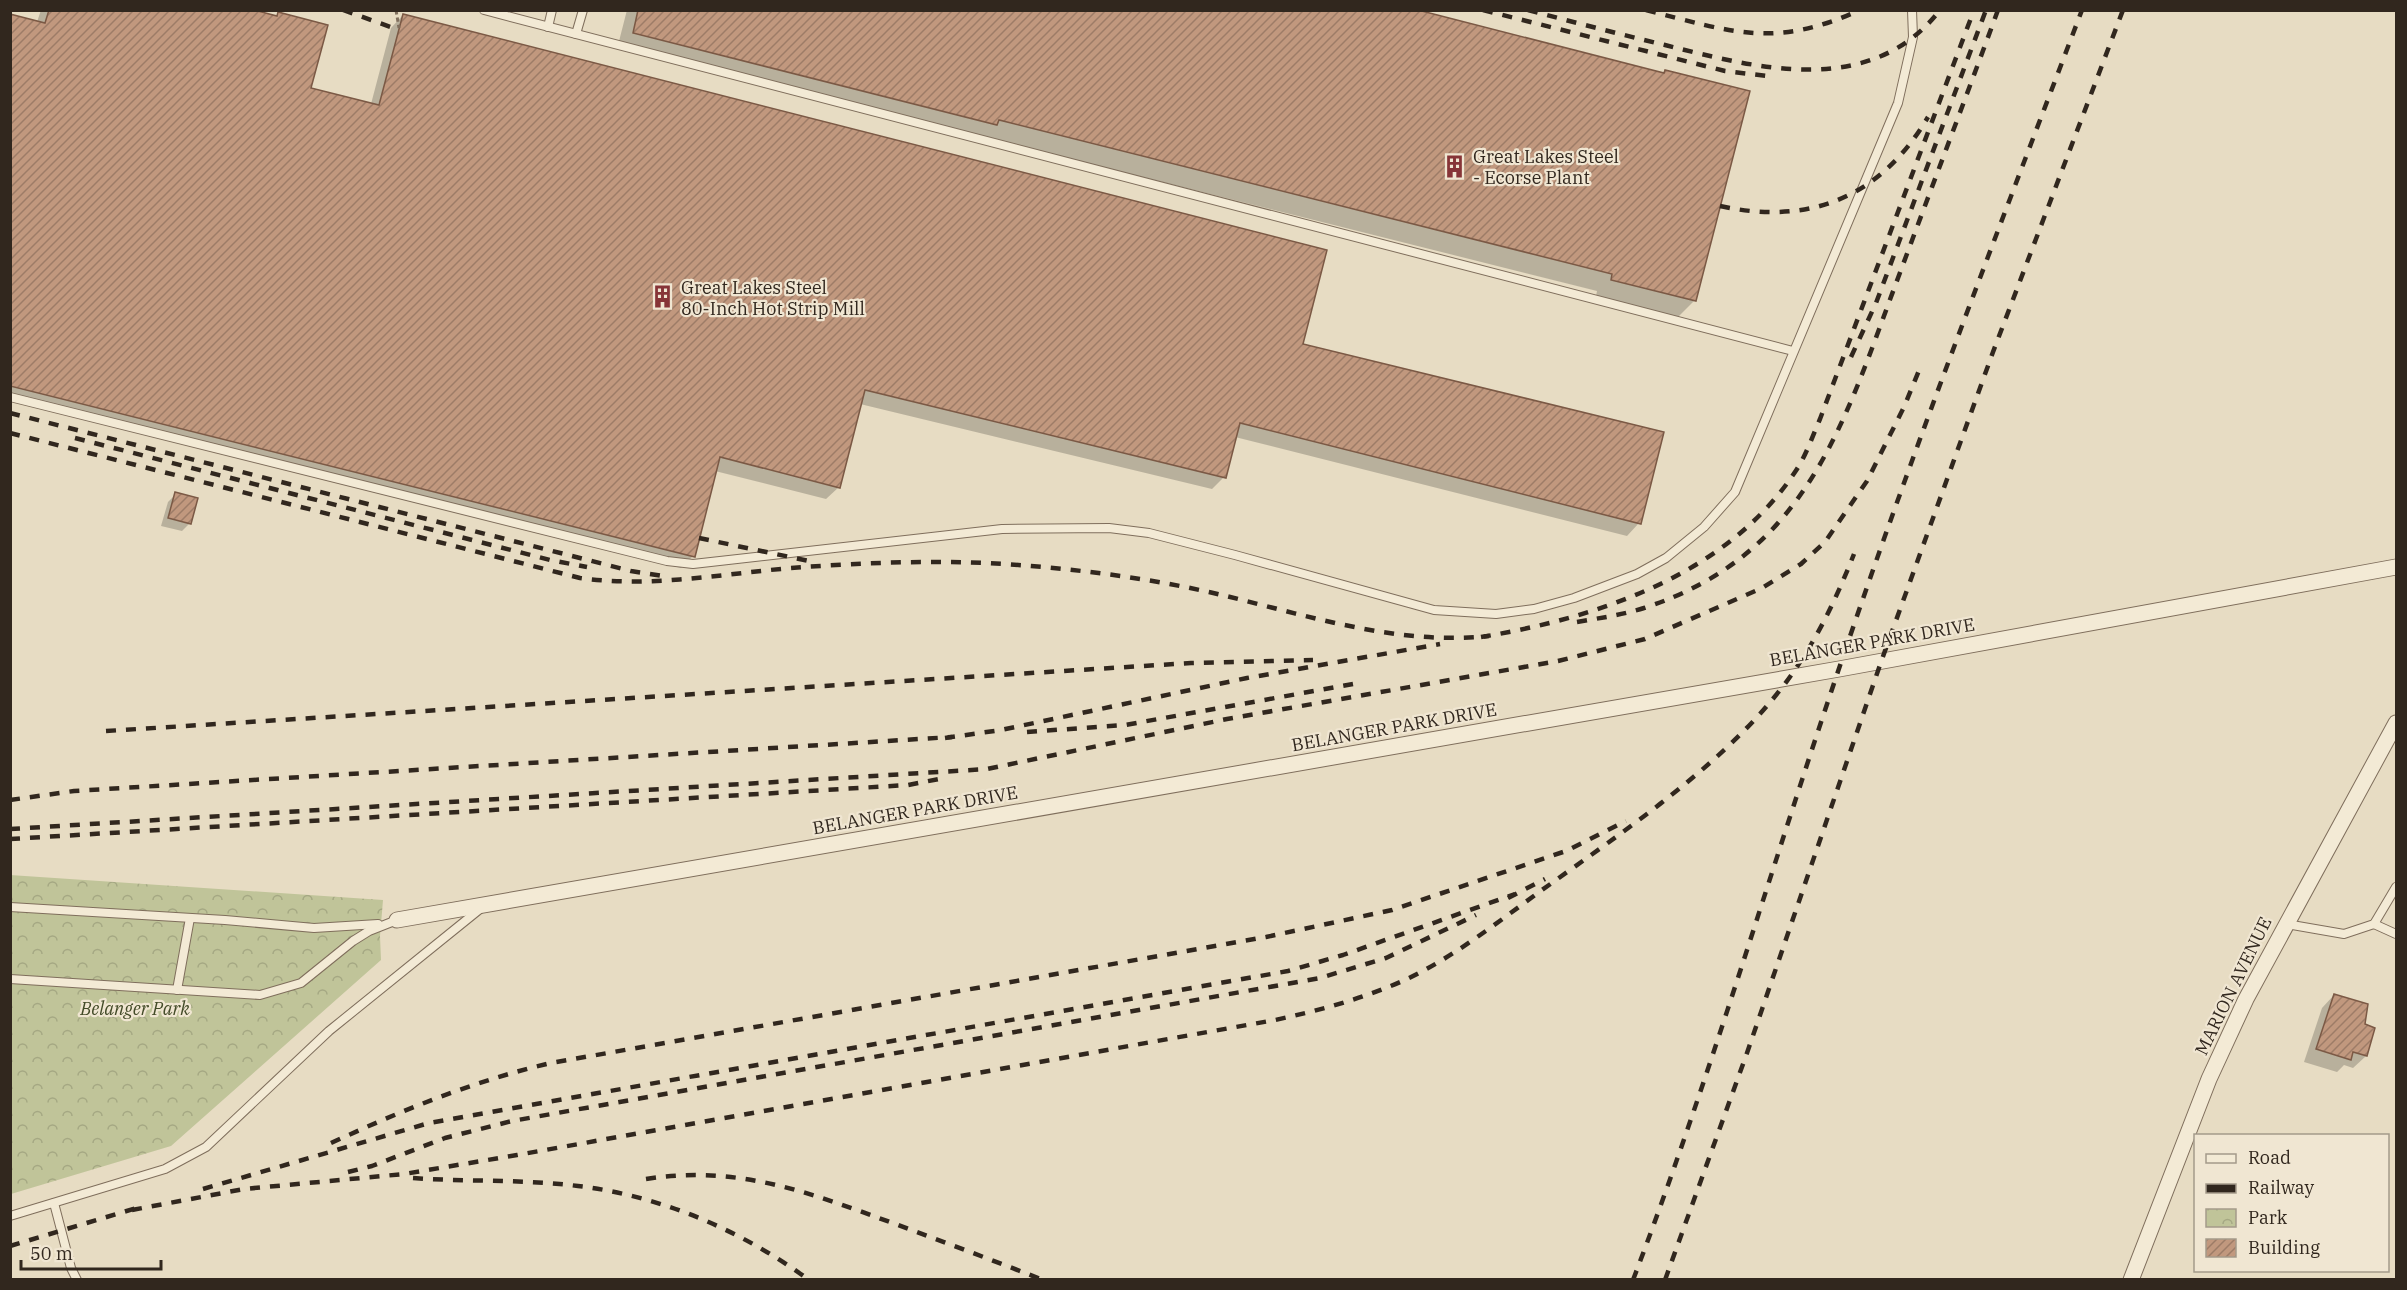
<svg xmlns="http://www.w3.org/2000/svg" width="2407" height="1290" font-family="'IBM Plex Serif',serif">
<defs>
<pattern id="park-crowns" width="20" height="18" patternUnits="userSpaceOnUse" patternTransform="scale(1.5)"><rect width="20" height="18" fill="#c0c499"/><path d="M2 6a3 3 0 1 1 6 0M12 15a3 3 0 1 1 6 0" fill="none" stroke="#a5a883"/></pattern>
<pattern id="building-hatch" width="6" height="6" patternUnits="userSpaceOnUse" patternTransform="scale(1.5)"><rect width="6" height="6" fill="#c1987e"/><path d="M-1 1l2-2M0 6l6-6M5 7l2-2" fill="none" stroke="#9d7c67"/></pattern>
</defs>
<rect width="100%" height="100%" fill="#e7dcc3"/>
<polygon fill="url(#park-crowns)" points="10,875 383,900 380,936 381,960 171,1146 11,1194"/>
<g fill="#0003">
<polygon points="41,10 248,10 275,17 279,14 309,89 371,104 391,28 403,15 1301,345 1639,523 1627,536 1235,437 1224,477 1212,489 860,404 839,487 826,499 715,471 693,556 681,568 10,401 10,16 37,22"/>
<polygon points="627,10 1411,10 1663,74 1665,71 1695,300 1678,317 1596,296 1597,291 983,137 979,140 617,49"/>
<polygon points="176,494 190,523 182,531 161,526 168,502"/>
<polygon points="2334,995 2363,1025 2366,1056 2353,1068 2344,1065 2337,1072 2304,1062 2322,1008"/>
</g>
<g fill="url(#building-hatch)" stroke="#7b5945" stroke-width="1.5">
<polygon points="49,10 254,10 277,16 278,12 328,25 311,88 379,105 403,14 1327,250 1303,344 1664,432 1641,524 1240,423 1226,478 865,390 840,488 720,457 695,557 10,386 10,14 45,23"/>
<polygon points="638,10 1418,10 1664,73 1665,70 1750,91 1696,301 1611,280 1612,274 999,120 997,125 633,33"/>
<polygon points="175,492 198,498 191,524 168,518"/>
<polygon points="2334,994 2368,1004 2365,1024 2375,1028 2367,1056 2353,1052 2351,1060 2316,1049"/>
</g>
<g fill="none" stroke-linecap="round" stroke-linejoin="round">
<defs>
<g id="lane">
<polyline points="484,10 1793,351"/>
<polyline points="548,27 552,10"/>
<polyline points="576,34 583,10"/>
<polyline points="10,397 667,561 693,564 1002,529 1109,528 1149,533 1235,555 1434,610 1496,614 1534,609 1574,598 1637,574 1666,558 1704,527 1735,492 1898,103 1913,37 1912,10"/>
<polyline points="10,907 225,920 314,928 378,924"/>
<polyline points="2286,924 2344,934 2374,924 2396,887"/>
<polyline points="2374,924 2396,934"/>
<polyline points="10,979 260,995 301,983 353,941 369,931 397,920"/>
<polyline points="177,990 190,918"/>
<polyline points="54,1203 71,1268 77,1280"/>
<polyline points="10,1216 165,1169 206,1147 329,1031 480,909"/>
</g>
<g id="street">
<polyline points="397,920 1839,669 2396,567"/>
<polyline points="2131,1280 2209,1079 2246,999 2396,723"/>
</g>
</defs>
<use href="#lane" stroke="#7f6e5c" stroke-width="10"/>
<use href="#street" stroke="#7f6e5c" stroke-width="17"/>
<polyline stroke="#7f6e5c" stroke-width="3" stroke-dasharray="4.5 3" stroke-linecap="butt" points="396,10 399,28"/>
<use href="#lane" stroke="#f3ead5" stroke-width="8"/>
<use href="#street" stroke="#f3ead5" stroke-width="15"/>
<g stroke="#31271e" stroke-width="4.5" stroke-dasharray="10 10" stroke-linecap="butt">
<polyline points="343,10 399,30"/>
<polyline points="1483,10 1725,71 1767,76"/>
<path d="M1528 10C1573 22 1619 34 1665 45 1756 68 1871 99 1940 10"/>
<path d="M1646 10C1732 32 1774 49 1860 10"/>
<path d="M1720 206C1810 226 1881 197 1928 117"/>
<polyline points="1851,357 1876,303 1986,10"/>
<polyline points="10,413 631,571 663,576"/>
<path d="M10 433 580 578C652 588 720 574 791 568 869 562 954 559 1031 566 1091 571 1150 579 1209 592 1301 613 1393 646 1489 636"/>
<polyline points="75,438 550,560 587,567"/>
<polyline points="699,538 809,561"/>
<path d="M1577 622C1600 618 1622 615 1644 608 1808 555 1844 422 1898 278 1931 189 1965 100 1998 10"/>
<path d="M1481 637C1597 618 1727 575 1795 472 1806 456 1812 437 1820 419L1974 10"/>
<polyline points="106,731 1191,663 1313,660"/>
<polyline points="1027,732 1125,725 1353,684"/>
<polyline points="945,738 1001,730 1247,678 1440,644"/>
<polyline points="10,800 74,791 952,737"/>
<polyline points="10,829 987,769 1227,719 1558,661 1645,639 1762,588 1801,564 1825,542 1867,481 1904,407 1920,368"/>
<polyline points="10,839 908,785 944,778"/>
<polyline points="1508,898 1545,879"/>
<path d="M331 1143C403 1110 473 1081 551 1063L1266 937 1392 910 1566 851 1626 821"/>
<polyline points="348,1172 372,1166 445,1138 512,1121 1320,978 1386,958 1476,915"/>
<path d="M413 1178C468 1182 523 1179 578 1186 661 1196 741 1230 809 1280"/>
<path d="M646 1179C739 1164 813 1194 898 1225 946 1243 995 1261 1043 1280"/>
<polyline points="203,1189 429,1123 1288,971 1343,955 1515,894"/>
<path d="M132 1210 244 1189 404 1174 517 1155 1275 1020C1321 1010 1366 998 1409 978 1459 954 1504 917 1549 885 1623 832 1714 770 1772 700 1809 656 1833 607 1854 554"/>
<polyline points="10,1246 140,1207"/>
<path d="M1633 1280C1712 1073 1773 861 1845 651 1918 436 2001 223 2082 10"/>
<polyline points="1665,1280 1747,1053 1881,662 1993,352 2123,10"/>
</g>
</g>
<defs>
<symbol id="building-bare" viewBox="-9 -9 18 18"><path d="M-4-6H4V6H1V3H-1V6H-4ZM-2.5-4.3h1.7v1.8h-1.7ZM.8-4.3h1.7v1.8H.8ZM-2.5-1h1.7V.8h-1.7ZM.8-1h1.7V.8H.8Z" fill="#863437" stroke="#f0e6d2" stroke-width="2.5" paint-order="stroke"/></symbol>
</defs>
<g fill-rule="evenodd">
<use href="#building-bare" x="1438" y="150" width="33" height="33"/>
<use href="#building-bare" x="646" y="280" width="33" height="33"/>
</g>
<g text-anchor="middle" dominant-baseline="central" stroke-width="4.5" stroke-linejoin="round" paint-order="stroke">
<g font-size="18" fill="#31271e" stroke="#f0e6d2" text-anchor="start">
<text x="1473" y="156">Great Lakes Steel<tspan x="1473" dy="21">- Ecorse Plant</tspan></text>
<text x="681" y="287">Great Lakes Steel<tspan x="681" dy="21">80-Inch Hot Strip Mill</tspan></text>
</g>
<g font-size="18" fill="#31271e" stroke="#f0e6d2">
<text transform="translate(1872 642) rotate(-10)">BELANGER PARK DRIVE</text>
<text transform="translate(1394 727) rotate(-10)">BELANGER PARK DRIVE</text>
<text transform="translate(915 810) rotate(-10)">BELANGER PARK DRIVE</text>
<text transform="translate(2233 986) rotate(-64)">MARION AVENUE</text>
</g>
<g font-size="18" font-style="italic" fill="#434b28" stroke="#f0e6d2">
<text x="135" y="1008">Belanger Park</text>
</g>
</g>
<rect width="2407" height="1290" fill="none" stroke="#31271e" stroke-width="24"/>
<rect x="2194" y="1134" width="195" height="138" fill="#f0e6d2" stroke="#a49a8a" stroke-width="1.5"/>
<rect x="2206" y="1154" width="30" height="9" fill="#f3ead5" stroke="#a49a8a" stroke-width="1.5"/>
<text x="2248" y="1164" font-size="18" fill="#31271e">Road</text>
<rect x="2206" y="1184" width="30" height="9" fill="#31271e" stroke="#a49a8a" stroke-width="1.5"/>
<text x="2248" y="1194" font-size="18" fill="#31271e">Railway</text>
<rect x="2206" y="1209" width="30" height="18" fill="url(#park-crowns)" stroke="#a49a8a" stroke-width="1.5"/>
<text x="2248" y="1224" font-size="18" fill="#31271e">Park</text>
<rect x="2206" y="1239" width="30" height="18" fill="url(#building-hatch)" stroke="#a49a8a" stroke-width="1.5"/>
<text x="2248" y="1254" font-size="18" fill="#31271e">Building</text>
<path d="M21 1260v9h140v-9" fill="none" stroke="#31271e" stroke-width="3"/>
<text x="30" y="1260" font-size="18" fill="#31271e" stroke="#f0e6d2" stroke-width="4.5" paint-order="stroke">50 m</text>
</svg>
